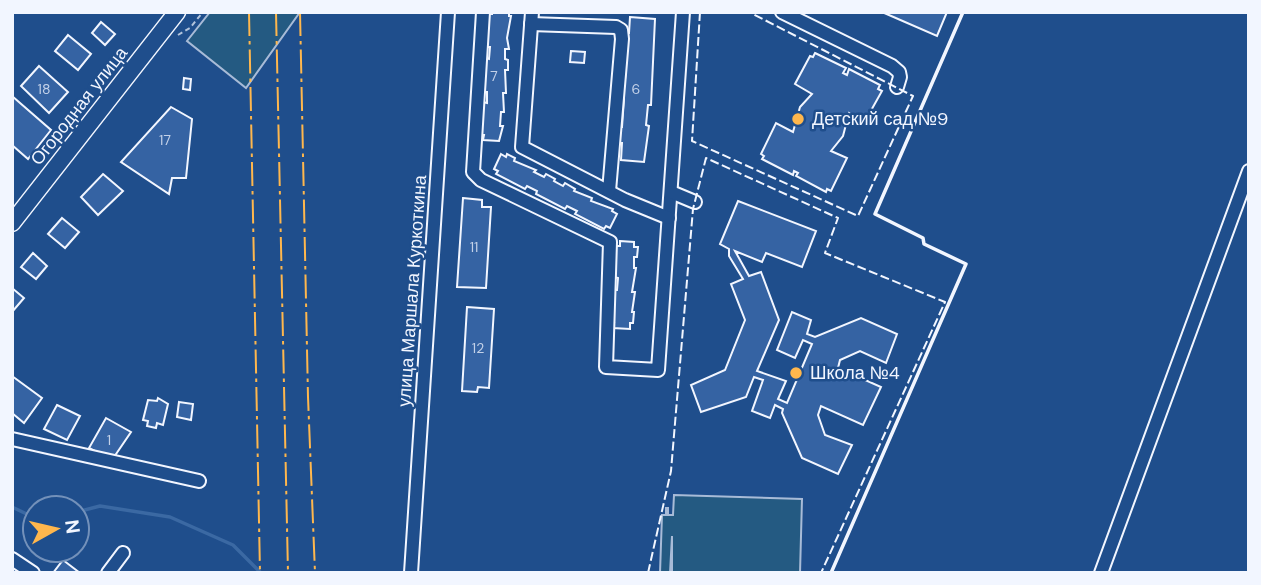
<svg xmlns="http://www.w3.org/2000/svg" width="1261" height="585" font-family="'DM Sans',sans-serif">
<rect width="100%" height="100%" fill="#1f4e8c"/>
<g fill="#245a82" stroke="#a8bbd7" stroke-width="2">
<polygon points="210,12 300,12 246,88 187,41"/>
<polygon points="674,495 802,499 800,573 672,573 672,536 670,573 660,573 662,515 666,515 666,508 668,508 668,515 673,515"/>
</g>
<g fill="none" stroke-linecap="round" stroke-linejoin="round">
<g stroke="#3b69a3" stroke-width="3.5">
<polyline points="12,507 35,518"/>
<polyline points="77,512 100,506 170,517 233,545 261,573"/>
</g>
</g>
<g fill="#3563a3" stroke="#f2f6ff" stroke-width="2">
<polygon points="492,12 509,12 509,16 511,16 507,38 509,49 505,49 505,59 508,60 508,70 505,70 506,93 503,93 504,112 501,112 500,126 503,126 499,141 483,140 484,135 480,135 483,102 487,103 487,92 483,92 486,58 489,59 490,47 486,47 488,14 492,14"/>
<polygon points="882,12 947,12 937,36"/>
<polygon points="630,17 655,19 651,105 648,105 646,125 649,126 644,162 621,160 622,143 617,143 618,127 622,127 624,98 620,97 621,79 625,80 627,50 624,50 625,33 629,33"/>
<polygon points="101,22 115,34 105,45 92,33"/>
<polygon points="68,35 91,54 78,70 55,51"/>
<polygon points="571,51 585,52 584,63 570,62"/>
<polygon points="815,53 846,68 843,73 847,75 849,69 880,85 878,89 882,91 864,123 849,113 843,136 831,151 847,158 831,191 827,189 826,192 796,176 798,173 794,171 793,175 762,159 764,156 761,154 776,123 793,132 800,107 812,94 795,84 810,56 813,57"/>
<polygon points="39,66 68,92 49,113 21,86"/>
<polygon points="184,78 191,79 190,90 183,89"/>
<polygon points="12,96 51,130 28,159 12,145"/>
<polygon points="171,107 192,119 186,178 172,178 169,194 121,162"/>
<polygon points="501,154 506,157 507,154 515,158 514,161 536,170 534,172 544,177 546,174 555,179 554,181 563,186 565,183 575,189 574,191 592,198 591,201 613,209 612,211 617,214 610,228 606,226 604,229 575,214 577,211 567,206 565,209 536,194 537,191 527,186 525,189 496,174 498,171 494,169"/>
<polygon points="103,174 123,191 98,215 81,197"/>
<polygon points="463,198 482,200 482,207 491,207 486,288 457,287"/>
<polygon points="738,201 816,231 802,267 766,253 762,262 735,251 749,276 761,272 779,320 757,371 786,381 778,399 787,403 812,344 803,340 795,358 777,350 792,312 811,320 807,334 815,337 861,318 897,334 886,363 860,351 840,360 838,368 881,387 863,425 821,406 818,415 825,435 852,445 838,474 802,458 782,413 783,409 775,405 770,418 752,411 763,380 754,377 746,397 701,412 691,385 725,370 745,320 731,284 743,279 729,256 729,249 720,244"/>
<polygon points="62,218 79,232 65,248 48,234"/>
<polygon points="620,241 634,242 634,247 638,247 637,257 634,257 634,268 636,268 632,292 635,292 632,312 634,312 633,323 630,323 630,329 613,328 614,323 611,323 613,290 617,290 618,278 614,277 616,246 620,246"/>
<polygon points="33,253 47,266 36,279 21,267"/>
<polygon points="12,288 24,298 12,312"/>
<polygon points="467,307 494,309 489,388 478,387 477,392 462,391"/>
<polygon points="12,376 42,398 24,423 12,413"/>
<polygon points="158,398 168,404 163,425 157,423 156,428 147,426 148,421 143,420 148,400 157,401"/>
<polygon points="179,402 193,404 191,420 177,417"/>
<polygon points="57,405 80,416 67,440 44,429"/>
<polygon points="106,418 131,432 112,460 89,448"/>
<polygon points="63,560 80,573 53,573"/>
</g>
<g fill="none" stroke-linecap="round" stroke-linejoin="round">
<defs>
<g id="minor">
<polyline points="483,12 473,172 481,180 610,242 606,367 658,370 683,12"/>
<polyline points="532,12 522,147 625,200 669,218"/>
<polyline points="782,12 892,66 899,72 900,77 897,87"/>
<polyline points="531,24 616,27 621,30 622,39 609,191"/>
<polyline points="671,192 695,202"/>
<polyline points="12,439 199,481"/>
<polyline points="12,559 33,573"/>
<polyline points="108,573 123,553"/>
<polyline points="411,573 448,12"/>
<polyline points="1101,573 1249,171"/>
</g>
<polyline id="major" points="12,223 177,12"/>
</defs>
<use href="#minor" stroke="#f2f6ff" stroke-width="16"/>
<use href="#major" stroke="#f2f6ff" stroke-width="19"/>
<polyline stroke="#b3c4dc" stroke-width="2" stroke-dasharray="5 3.5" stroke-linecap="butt" points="178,35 190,28 203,12"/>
<use href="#minor" stroke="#1f4e8c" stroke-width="12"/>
<use href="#major" stroke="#1f4e8c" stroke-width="16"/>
<g stroke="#f2f6ff" stroke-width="2" stroke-dasharray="9 3.5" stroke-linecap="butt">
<polyline points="700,12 692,141 858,216 913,96 749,12"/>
<polyline points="648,573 671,471 693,209 706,158 838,218 825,253 945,302 821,573"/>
</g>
<polyline stroke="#f2f6ff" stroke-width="3.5" points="831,573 966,264 924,244 923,238 875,214 963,12"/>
<g stroke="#ffb74d" stroke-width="2" stroke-dasharray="24 5 3.5 5" stroke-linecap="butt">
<polyline points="249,12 260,573"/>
<polyline points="276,12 288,573"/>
<polyline points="300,12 308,397 315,573"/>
</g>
</g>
<g fill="#ffb74d" stroke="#1f4e8c" stroke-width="2.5">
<circle cx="798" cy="119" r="7"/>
<circle cx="796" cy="373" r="7"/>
</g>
<g text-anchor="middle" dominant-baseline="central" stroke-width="5" stroke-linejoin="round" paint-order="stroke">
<g font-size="14" fill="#c3d1e8">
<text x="494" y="76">7</text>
<text x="44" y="89">18</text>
<text x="636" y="89">6</text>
<text x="165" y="140">17</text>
<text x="474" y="247">11</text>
<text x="478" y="348">12</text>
<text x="109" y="440">1</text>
</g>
<g font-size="18" fill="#f2f6ff" stroke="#1f4e8c">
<text transform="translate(79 106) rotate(-52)">Огородная улица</text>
<text transform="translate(412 291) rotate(-86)">улица Маршала Куркоткина</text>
</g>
<g font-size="18" fill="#f2f6ff" stroke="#1f4e8c" text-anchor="start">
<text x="812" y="119">Детский сад №9</text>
<text x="810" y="373">Школа №4</text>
</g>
</g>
<rect width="1261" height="585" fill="none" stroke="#f2f6ff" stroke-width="28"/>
<g transform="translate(56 529) rotate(82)"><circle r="33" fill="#1f4e8c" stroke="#7391ba" stroke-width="2"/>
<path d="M0-5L12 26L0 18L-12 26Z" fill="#ffb74d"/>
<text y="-10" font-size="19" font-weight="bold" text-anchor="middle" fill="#f2f6ff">N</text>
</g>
</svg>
